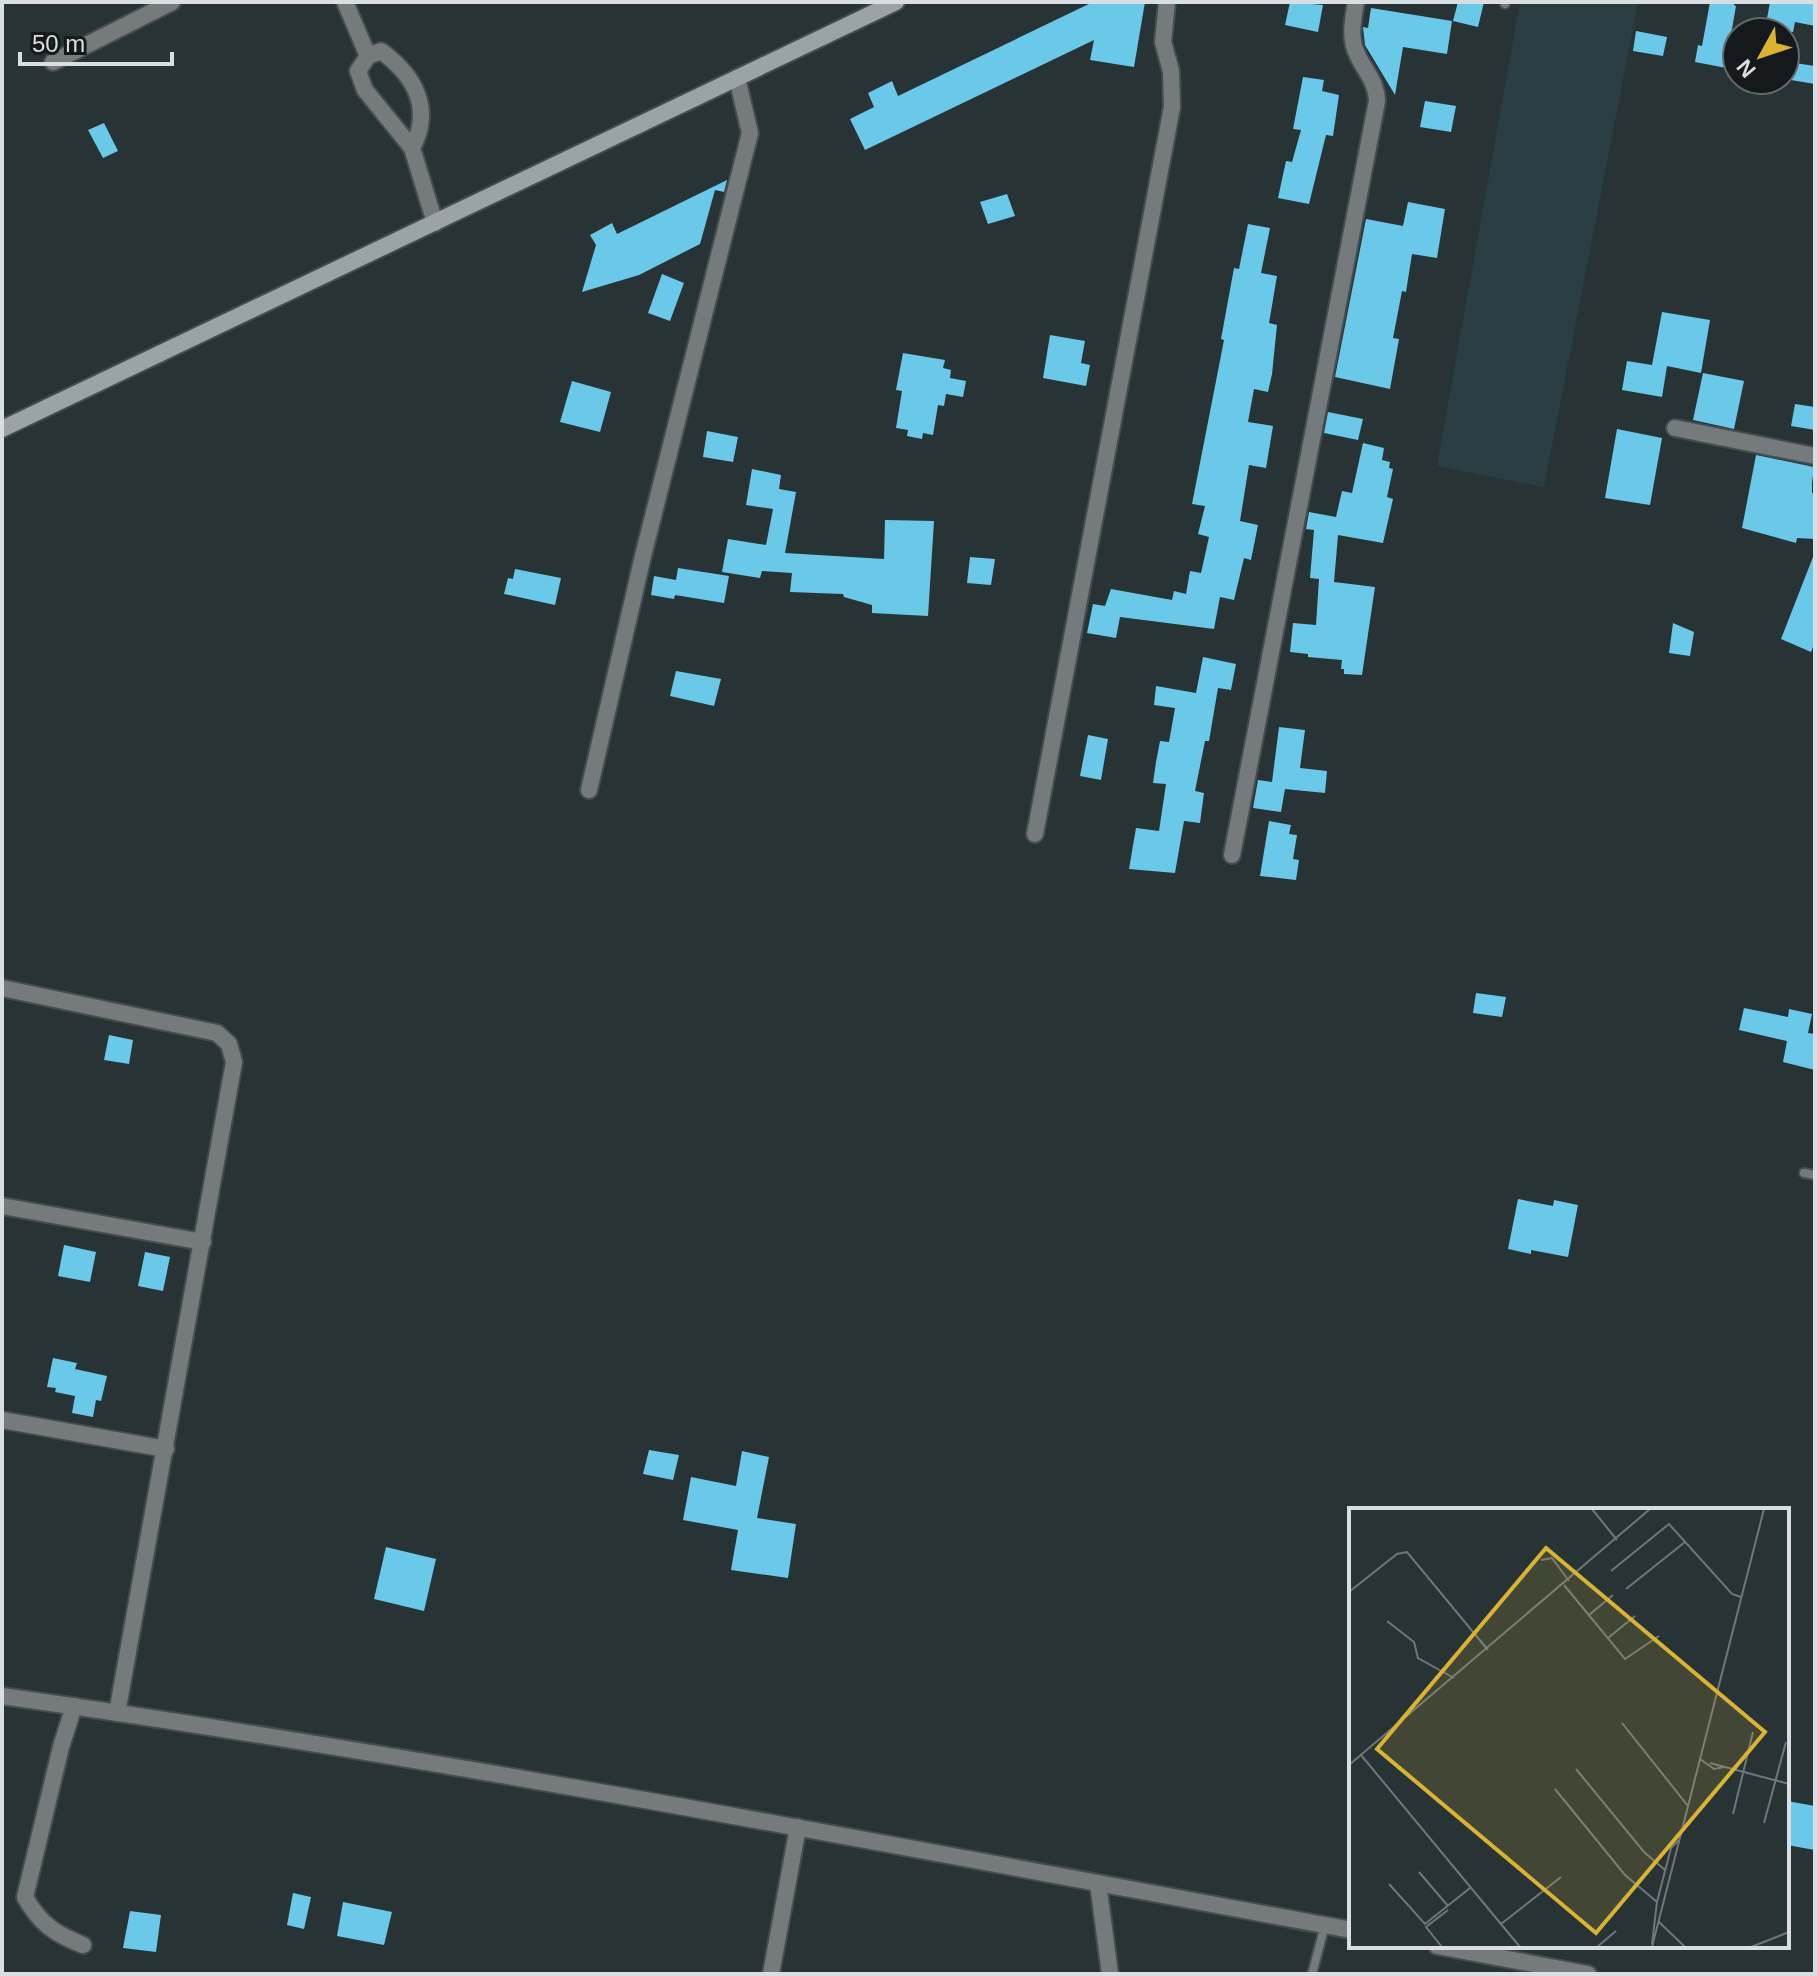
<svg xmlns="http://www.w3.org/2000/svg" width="1817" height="1976" font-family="Helvetica,sans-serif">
<rect width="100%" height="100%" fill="#283336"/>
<polygon fill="#2b3e44" points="1520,2 1638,2 1544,487 1437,466"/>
<g fill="#6ac9e9">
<polygon points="1093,2 1145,2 1134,67 1090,60 1094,40 865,150 850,119 874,107 868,93 892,81 898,96"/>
<polygon points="1290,2 1323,5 1318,32 1285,25"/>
<polygon points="1458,2 1484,2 1478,27 1453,21"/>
<polygon points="1710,2 1734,2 1734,5 1736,6 1729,46 1737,47 1737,70 1695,62 1698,45 1702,46"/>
<polygon points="1770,2 1815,2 1815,26 1795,22 1793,32 1784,32 1766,24"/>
<polygon points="1371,8 1452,21 1447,54 1403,47 1395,95 1365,45 1363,27 1368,28"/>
<polygon points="1636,31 1667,37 1663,56 1633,51"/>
<polygon points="1788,62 1815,66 1815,84 1785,79"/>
<polygon points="1303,77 1324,80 1322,91 1339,95 1333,136 1326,135 1309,204 1278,198 1286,161 1292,162 1301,130 1293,129"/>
<polygon points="1425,101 1456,106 1451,132 1420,127"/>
<polygon points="104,123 118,151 103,158 88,130"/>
<polygon points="727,180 724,192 715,190 700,244 639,275 582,292 596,245 590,235 612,223 617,234"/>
<polygon points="1007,194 1015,216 988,224 980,202"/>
<polygon points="1408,202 1445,209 1437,258 1412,254 1406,292 1402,291 1393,338 1399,339 1390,389 1335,377 1366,219 1403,226"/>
<polygon points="1248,224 1270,228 1261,273 1277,276 1269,323 1277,325 1272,374 1268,392 1254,389 1248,422 1273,426 1266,468 1249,465 1240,521 1258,525 1251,560 1244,558 1234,600 1220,597 1214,629 1120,617 1116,638 1087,633 1093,604 1105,606 1111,589 1172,600 1174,591 1186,594 1190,571 1201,573 1209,537 1198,534 1205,506 1192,504 1224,340 1221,339 1234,268 1239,269"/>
<polygon points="662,274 684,283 670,321 648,313"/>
<polygon points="1662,312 1710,320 1701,373 1667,366 1662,397 1622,390 1627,361 1652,365"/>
<polygon points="1050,335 1085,341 1081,363 1090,365 1086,386 1043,378"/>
<polygon points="903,353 945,360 943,368 951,370 950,378 966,381 963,397 946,394 944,406 938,405 933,435 923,433 922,439 907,436 908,430 896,428 902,391 896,390"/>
<polygon points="1703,373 1744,381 1734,429 1693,420"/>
<polygon points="572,381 611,392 600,432 560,422"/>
<polygon points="1795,404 1815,407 1815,430 1791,426"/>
<polygon points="1328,412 1363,419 1358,440 1324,433"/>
<polygon points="1617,429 1662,438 1650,505 1605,498"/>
<polygon points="707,431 738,437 733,462 703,457"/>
<polygon points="1363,443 1384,448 1382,460 1390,462 1389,468 1393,469 1387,497 1393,499 1383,543 1338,535 1334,582 1375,587 1362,675 1344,674 1344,669 1341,669 1342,660 1308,657 1308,654 1290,652 1293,623 1316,625 1319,579 1310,578 1314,530 1306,529 1309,512 1336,517 1342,491 1352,493"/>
<polygon points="1756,455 1814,467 1812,483 1812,493 1815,493 1815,539 1797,538 1796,543 1742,528"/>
<polygon points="752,469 781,475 779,489 796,492 785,553 884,559 885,520 934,521 928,616 872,613 872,605 844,597 843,594 790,592 792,573 762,571 760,578 722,572 728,539 766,545 773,509 746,505"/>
<polygon points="970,557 995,559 991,585 967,583"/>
<polygon points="1813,557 1815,642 1811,652 1781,639"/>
<polygon points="678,568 729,576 724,603 675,595 674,599 651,595 654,576 676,580"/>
<polygon points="515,569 561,578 555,605 504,594 508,578 513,579"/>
<polygon points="1673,623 1694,632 1690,656 1669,653"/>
<polygon points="1203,657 1236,664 1231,690 1218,688 1209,741 1205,741 1195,791 1204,793 1200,823 1184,821 1175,873 1129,869 1136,828 1159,831 1166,784 1153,783 1156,762 1160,741 1169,742 1175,708 1154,705 1156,686 1196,693"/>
<polygon points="676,671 721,679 714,706 670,696"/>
<polygon points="1279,727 1305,730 1300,768 1327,771 1325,793 1285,789 1281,812 1253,808 1258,780 1272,782"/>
<polygon points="1088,735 1108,739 1101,780 1080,776"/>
<polygon points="1269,821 1291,825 1289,834 1297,835 1293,859 1299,860 1296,880 1260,876"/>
<polygon points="1476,993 1506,997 1502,1017 1473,1013"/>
<polygon points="1744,1008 1788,1017 1789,1009 1812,1014 1808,1033 1815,1034 1815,1070 1783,1062 1787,1041 1739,1030"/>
<polygon points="109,1035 133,1040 129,1064 104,1060"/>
<polygon points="1518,1199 1553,1206 1554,1200 1578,1205 1568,1257 1531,1250 1531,1254 1508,1249"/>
<polygon points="64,1245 96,1252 90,1282 58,1276"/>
<polygon points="145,1252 170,1257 163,1291 138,1286"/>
<polygon points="53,1358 77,1363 75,1369 107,1376 101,1401 96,1400 93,1417 72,1413 75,1396 55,1392 56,1388 47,1387"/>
<polygon points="649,1450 679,1455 673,1480 643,1474"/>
<polygon points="742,1451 769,1457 757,1518 796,1524 788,1578 731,1570 738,1530 683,1520 691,1477 736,1486"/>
<polygon points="386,1547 436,1559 424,1611 374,1599"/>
<polygon points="1787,1801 1815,1806 1815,1850 1787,1845"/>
<polygon points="293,1893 311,1897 304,1929 287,1925"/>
<polygon points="343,1902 392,1912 384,1945 337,1936"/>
<polygon points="130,1911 161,1915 156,1952 123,1948"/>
</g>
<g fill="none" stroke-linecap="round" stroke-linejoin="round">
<defs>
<g id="lane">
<polyline points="1505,4 1505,2"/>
<polyline points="1804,1173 1815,1175"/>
<polyline points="1312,1974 1325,1925"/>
</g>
<g id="street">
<polyline points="345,2 368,56"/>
<polyline points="53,62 172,2"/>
<path d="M412 148C433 109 415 76 381 51L368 56 358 71 365 90 412 148 435 223"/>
<polyline points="1675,428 1815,456"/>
<polyline points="589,790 643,556 750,133 737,78"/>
<polyline points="1035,834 1172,107 1171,71 1163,42 1167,2"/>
<path d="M1232 855 1377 101C1376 80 1365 72 1357 54 1349 38 1353 19 1356 2"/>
<polyline points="2,988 217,1033 229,1044 234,1062 117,1713"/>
<polyline points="2,1206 203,1242"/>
<polyline points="2,1420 166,1449"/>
<path d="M2 1696C454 1760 902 1847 1351 1930"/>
<path d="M74 1706 61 1747 25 1897C39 1923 55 1934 83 1945"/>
<polyline points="1098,1883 1110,1974"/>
<polyline points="1437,1946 1588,1974"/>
<polyline points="771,1974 798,1827"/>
</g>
<polyline id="secondary" points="2,429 896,2"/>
</defs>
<use href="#lane" stroke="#444e51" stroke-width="12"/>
<use href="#street" stroke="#444e51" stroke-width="20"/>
<use href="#secondary" stroke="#444e51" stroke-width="20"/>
<use href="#lane" stroke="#757a7c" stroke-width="8"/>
<use href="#street" stroke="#757a7c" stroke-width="16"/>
<use href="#secondary" stroke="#9ba3a7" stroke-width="16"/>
</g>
<g transform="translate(1349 1508)">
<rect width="440" height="440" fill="#283336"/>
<path fill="none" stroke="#6e777a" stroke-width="2" d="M243 1 268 32M192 52 203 50 220 73M262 63 320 16 383 86 392 89M215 77 276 151 310 128M277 81 336 34M0 84 48 46 58 44 139 142M240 107 264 87M38 113 65 134 69 150 105 170M259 130 286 108M273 215 339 298M12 247 171 439M351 251 365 261 375 259M361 255 440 276M0 257 301 1M227 261 295 344 316 362M206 281 276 367 308 394M384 306 404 224M415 315 437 234M70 364 99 398M40 376 76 416 121 380M309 413 336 439M152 416 212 369M303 436 308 394 322 340 330 332M93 439 77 419 99 402M248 439 267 423M303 439 415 1M402 439 440 424"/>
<path fill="#dab333" fill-opacity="0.15" stroke="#dab333" stroke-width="4" d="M197 40 416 224 247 425 28 241Z"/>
<rect width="440" height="440" fill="none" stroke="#d8dee1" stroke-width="4"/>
</g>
<rect width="1817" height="1976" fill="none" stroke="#d8dee1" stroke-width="8"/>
<g transform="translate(1761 56) rotate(230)"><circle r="38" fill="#15191b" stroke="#63686a" stroke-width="2"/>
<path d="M0-6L14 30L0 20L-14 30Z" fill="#dab333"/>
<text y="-12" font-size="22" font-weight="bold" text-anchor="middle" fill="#d8dee1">N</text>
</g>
<path d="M20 52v12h152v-12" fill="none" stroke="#d8dee1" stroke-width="4"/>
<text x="32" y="52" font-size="24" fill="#d8dee1" stroke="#15191b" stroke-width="6" paint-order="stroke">50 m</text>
</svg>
